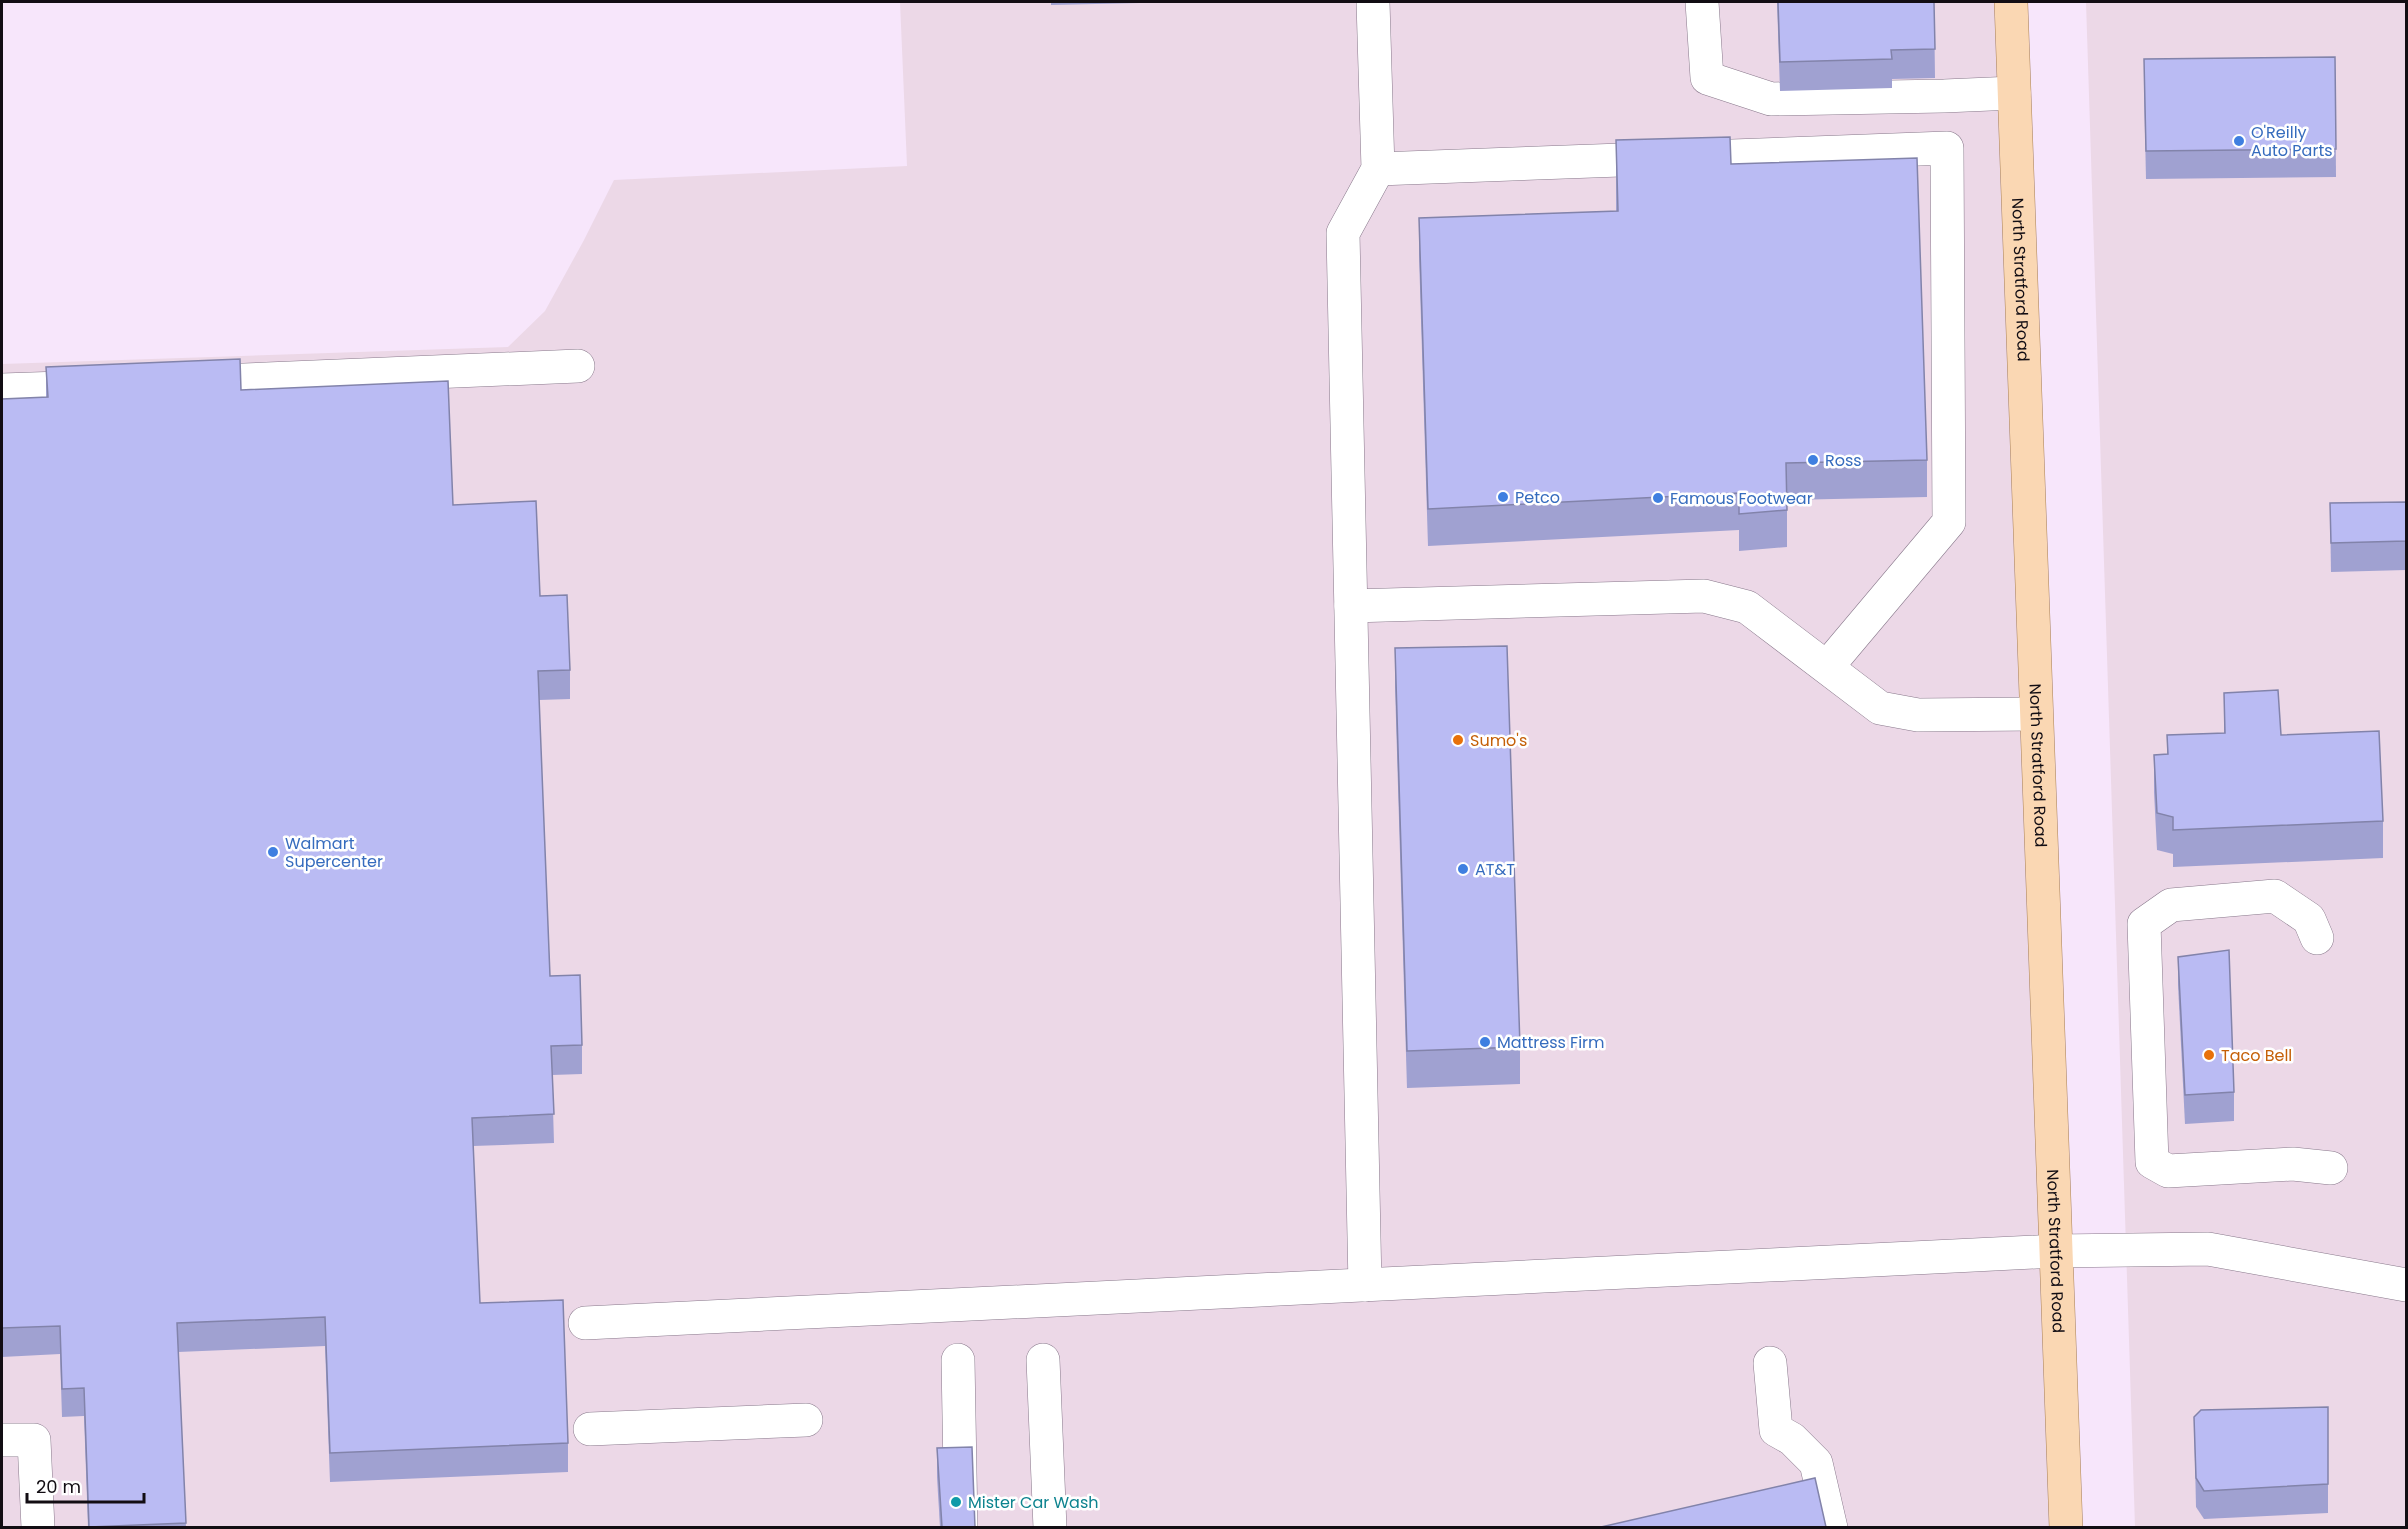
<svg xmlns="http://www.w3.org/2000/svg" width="2408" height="1529" font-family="Poppins,sans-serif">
<rect width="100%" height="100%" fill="#f7e6fb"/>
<g fill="#ecd8e7">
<polygon points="900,2 2011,2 2066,1527 2,1527 2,364 508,347 545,311 584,240 614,180 907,166"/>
<polygon points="2086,2 2406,2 2406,1527 2135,1527"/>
</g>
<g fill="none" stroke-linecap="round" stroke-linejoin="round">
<defs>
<g id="minor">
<polyline points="1702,2 1707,78 1771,99 1944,96 2014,93"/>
<polyline points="1378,169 1947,148 1949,522 1827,667"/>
<polyline points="195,382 578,366"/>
<polyline points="2,390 90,387"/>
<polyline points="1351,606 1704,596 1747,607 1880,708 1918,715 2036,714"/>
<polyline points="2317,938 2309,919 2275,896 2171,905 2144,924 2152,1162 2168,1171 2293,1164 2331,1168"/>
<polyline points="1365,1285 1343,233 1378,169 1373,2"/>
<polyline points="585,1323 2056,1251 2208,1249 2406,1285"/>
<polyline points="958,1360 961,1528"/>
<polyline points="1043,1360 1050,1528"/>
<polyline points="1770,1363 1776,1430 1792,1439 1816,1463 1831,1528"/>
<polyline points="590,1429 806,1420"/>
<polyline points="2,1440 34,1440 38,1528"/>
</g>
<g id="major">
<path id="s1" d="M2011 2 2066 1528"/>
</g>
</defs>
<use href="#minor" stroke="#88788b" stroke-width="34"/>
<use href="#major" stroke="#a67f5a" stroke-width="34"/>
<use href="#minor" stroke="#fff" stroke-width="33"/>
<use href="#major" stroke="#fad7b3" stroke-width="33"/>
</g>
<g fill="#a0a1d1">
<polygon points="1051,2 1184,2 1051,5"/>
<polygon points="1777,2 1934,2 1935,78 1892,79 1892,88 1780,91"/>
<polygon points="2335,57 2336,177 2146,179 2144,88"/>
<polygon points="1616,140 1731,164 1927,460 1927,497 1787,500 1787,547 1739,551 1739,530 1428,546 1419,255 1419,218 1616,211"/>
<polygon points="46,367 241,390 453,505 540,596 570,670 570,699 539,700 550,976 582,1045 582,1074 552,1075 554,1143 473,1146 480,1303 568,1443 568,1472 330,1482 325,1346 178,1352 186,1527 88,1527 84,1416 62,1417 60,1354 2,1357 2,399 46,397"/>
<polygon points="2406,502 2406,570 2331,572 2330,503"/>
<polygon points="1395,648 1520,1047 1520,1084 1407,1088 1395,686"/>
<polygon points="2224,693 2281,735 2383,821 2383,858 2173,867 2173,854 2157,850 2154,792 2154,755 2167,754 2167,735 2224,733"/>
<polygon points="2178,957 2234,1092 2234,1121 2185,1124 2178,985"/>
<polygon points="2328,1407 2328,1513 2204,1519 2196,1507 2194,1417"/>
<polygon points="937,1448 975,1527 940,1527 937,1477"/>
</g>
<g fill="#babbf3" stroke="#8283aa" stroke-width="1.5">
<polygon points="1778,2 1934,2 1935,49 1891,50 1892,59 1780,62"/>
<polygon points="2335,57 2336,149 2146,151 2144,59"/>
<polygon points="1730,137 1731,164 1917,158 1927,460 1786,463 1787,510 1739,514 1739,493 1428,509 1419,218 1618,211 1616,140"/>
<polygon points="240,359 241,390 448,381 453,505 536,501 540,596 567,595 570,670 538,671 550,976 580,975 582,1045 551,1046 554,1114 472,1118 480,1303 563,1300 568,1443 330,1453 325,1317 177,1323 186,1523 89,1527 84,1388 62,1389 60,1326 2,1328 2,399 48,397 46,367"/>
<polygon points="2406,502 2406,541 2331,543 2330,503"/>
<polygon points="1507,646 1520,1047 1407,1051 1395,648"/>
<polygon points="2278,690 2281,735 2379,731 2383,821 2173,830 2173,817 2157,813 2154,755 2168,754 2167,735 2225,733 2224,693"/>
<polygon points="2229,950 2234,1092 2185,1095 2178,957"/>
<polygon points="2328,1407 2328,1484 2204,1491 2196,1478 2194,1417 2201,1410"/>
<polygon points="972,1447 975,1527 942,1527 937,1448"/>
<polygon points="1815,1478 1826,1527 1601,1527"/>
</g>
<g fill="#3f7fe0" stroke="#fff" stroke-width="2">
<circle cx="2239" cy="141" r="6"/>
<circle cx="1813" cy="460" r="6"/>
<circle cx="1503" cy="497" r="6"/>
<circle cx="1658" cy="498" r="6"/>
<circle cx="273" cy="852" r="6"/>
<circle cx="1463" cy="869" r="6"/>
<circle cx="1485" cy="1042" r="6"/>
</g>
<g fill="#e8710a" stroke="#fff" stroke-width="2">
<circle cx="1458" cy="740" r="6"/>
<circle cx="2209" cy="1055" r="6"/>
</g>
<circle fill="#0f9aa8" stroke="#fff" stroke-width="2" cx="956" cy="1502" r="6"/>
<g text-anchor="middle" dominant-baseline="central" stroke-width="5" stroke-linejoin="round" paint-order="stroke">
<g font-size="16" fill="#366cbe" stroke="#fff" text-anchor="start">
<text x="2251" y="132">O'Reilly<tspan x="2251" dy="18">Auto Parts</tspan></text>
<text x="1825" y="460">Ross</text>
<text x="1515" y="497">Petco</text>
<text x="1670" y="498">Famous Footwear</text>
<text x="285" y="843">Walmart<tspan x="285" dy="18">Supercenter</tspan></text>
<text x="1475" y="869">AT&amp;T</text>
<text x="1497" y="1042">Mattress Firm</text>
</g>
<g font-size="16" fill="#120d13" stroke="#fff">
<text stroke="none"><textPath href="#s1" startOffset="278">North Stratford Road</textPath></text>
<text stroke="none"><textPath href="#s1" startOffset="764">North Stratford Road</textPath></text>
<text stroke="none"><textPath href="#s1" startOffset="1250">North Stratford Road</textPath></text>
</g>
<g font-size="16" fill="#c56008" stroke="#fff" text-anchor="start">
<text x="1470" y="740">Sumo's</text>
<text x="2221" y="1055">Taco Bell</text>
</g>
<g font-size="16" fill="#0d838f" stroke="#fff" text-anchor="start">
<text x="968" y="1502">Mister Car Wash</text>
</g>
</g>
<rect width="2408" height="1529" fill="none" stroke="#120d13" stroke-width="6"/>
<path d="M27 1493v9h117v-9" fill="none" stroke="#120d13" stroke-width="3"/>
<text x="36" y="1493" font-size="18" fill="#120d13" stroke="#ffffff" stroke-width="4.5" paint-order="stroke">20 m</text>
</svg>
